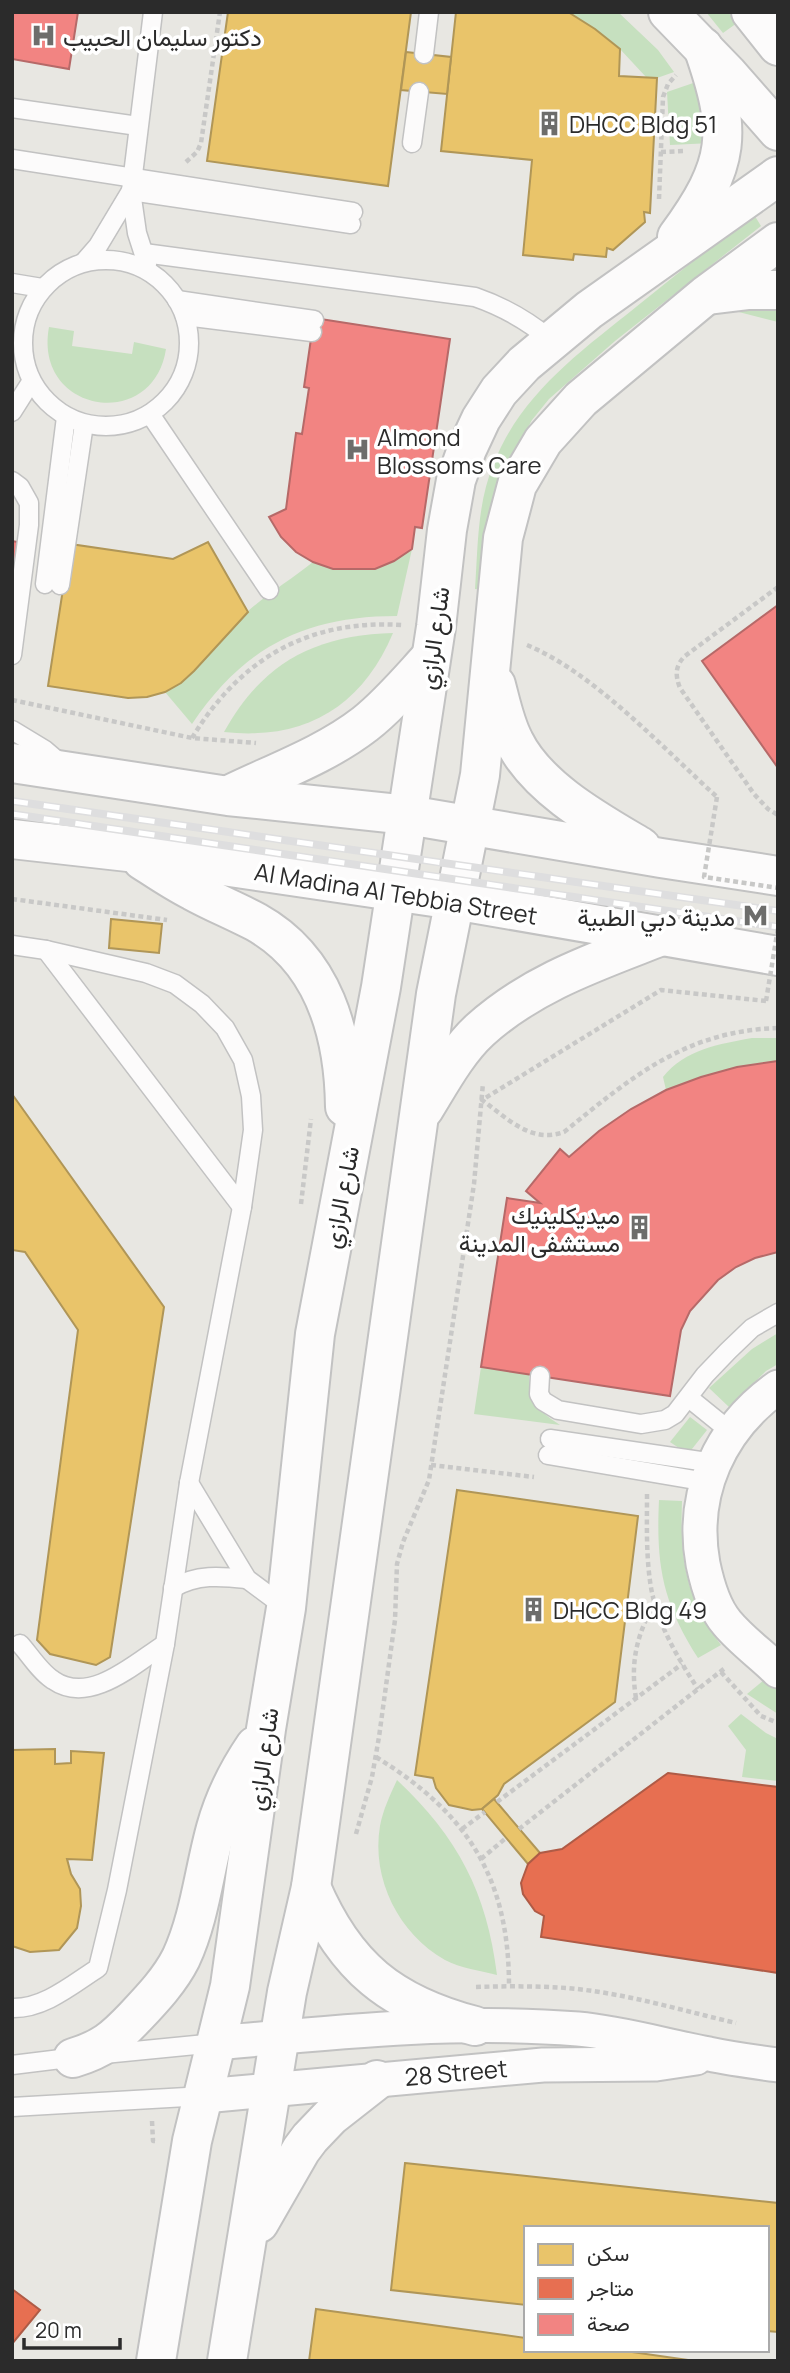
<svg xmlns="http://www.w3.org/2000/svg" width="790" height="2373" font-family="Manrope,Vazirmatn,sans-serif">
<rect width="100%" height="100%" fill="#e8e7e2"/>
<g fill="#c6e0bf">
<polygon points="568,12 618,12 658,50 674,72 657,78 646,77 620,49"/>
<polygon points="706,12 728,12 737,23 723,33"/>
<polygon points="702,80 712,143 670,145 667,92"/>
<path d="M753 213 761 226 615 341 549 399 532 420 507 465 487 590 475 589C478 547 477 503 494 463 521 394 580 352 636 307 675 276 714 244 753 213Z"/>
<polygon points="778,300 778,322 731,310"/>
<path d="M49 327 74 331 72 346 132 354 134 342 166 349C153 433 33 413 49 327Z"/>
<path d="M412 549 397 616C305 616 244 647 192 724L165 692C199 672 219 639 247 612 267 594 292 579 313 562 352 576 379 572 412 549Z"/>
<path d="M393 633C362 707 304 741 224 732 262 663 315 635 393 633Z"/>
<path d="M752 1038H778V1061C739 1064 702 1076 666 1090L663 1077C685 1049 720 1044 752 1038Z"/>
<polygon points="778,1333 778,1364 766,1371 729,1407 709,1388 752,1349"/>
<path d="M481 1367 529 1374C530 1403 536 1409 560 1425L474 1414Z"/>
<polygon points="690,1417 707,1430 688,1454 670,1442"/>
<path d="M659 1500 682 1501C680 1559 685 1597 721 1645L698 1658C662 1602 656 1564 659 1500Z"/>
<polygon points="764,1680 778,1688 778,1714 747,1694"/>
<polygon points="741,1714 766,1733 778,1739 778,1781 742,1777 746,1750 728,1726"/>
<path d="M397 1780C458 1837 487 1893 497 1975 481 1971 460 1968 445 1960 399 1934 371 1879 380 1826 383 1810 390 1795 397 1780Z"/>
</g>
<g fill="#e9c46a" stroke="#b09657" stroke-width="2">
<polygon points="228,12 411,12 388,186 207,161"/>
<polygon points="456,12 568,12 595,29 620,49 619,76 657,78 650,213 644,212 645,222 613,250 607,248 606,257 574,254 573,260 523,255 532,160 441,151"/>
<polygon points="406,52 451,57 447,94 401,90"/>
<polygon points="208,542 248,612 194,671 181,683 165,692 147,697 128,698 48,686 70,544 173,559"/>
<polygon points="111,919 162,924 159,953 109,948"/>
<polygon points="12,1094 164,1307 110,1657 96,1665 50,1654 37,1640 78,1330 25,1252 12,1250"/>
<polygon points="457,1490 638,1516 615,1702 504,1784 498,1795 482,1809 472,1810 449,1805 436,1788 433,1778 415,1775"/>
<polygon points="55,1749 55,1764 71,1763 71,1751 104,1753 92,1860 67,1859 71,1874 80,1889 81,1906 77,1928 59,1950 30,1952 12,1946 12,1750"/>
<polygon points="494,1799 540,1853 528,1864 482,1809"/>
<polygon points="405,2163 778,2203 778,2332 767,2331 767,2228 526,2228 526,2305 391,2290"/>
<polygon points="316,2309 526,2338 526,2350 618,2350 695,2361 309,2361"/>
</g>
<g fill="#e76f51" stroke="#af5b46" stroke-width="2">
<polygon points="668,1773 778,1787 778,1973 541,1937 544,1916 535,1911 523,1894 521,1883 528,1864 540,1853 562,1849"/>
<polygon points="12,2289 40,2310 12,2344"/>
</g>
<g fill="#f28482" stroke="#b66968" stroke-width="2">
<polygon points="12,12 78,12 69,69 12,59"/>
<polygon points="314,318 450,339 422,528 415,527 412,549 394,561 375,569 333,569 313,562 296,552 281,537 269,517 286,509 296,433 302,434 309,388 304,387"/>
<polygon points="12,541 23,543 12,622"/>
<polygon points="778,605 778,768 702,661"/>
<polygon points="778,1061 778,1252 755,1258 736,1267 718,1280 690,1311 681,1330 670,1396 481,1367 507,1198 540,1203 526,1191 560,1149 569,1157 599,1131 631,1109 666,1090 701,1077 737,1067"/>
</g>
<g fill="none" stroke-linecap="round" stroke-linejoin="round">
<defs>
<g id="lane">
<polyline points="424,54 429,12"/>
<polyline points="12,108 138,126"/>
<polyline points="412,143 419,92"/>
<polyline points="12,159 353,212"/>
<polyline points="131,191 351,224"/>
<path d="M144 253 475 297C504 307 527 320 551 340"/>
<circle cx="106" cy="343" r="83"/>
<polyline points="84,262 98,246 131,191"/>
<polyline points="147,264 137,233 131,191 153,12"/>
<polyline points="12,283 42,288"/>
<polyline points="177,300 314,320"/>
<polyline points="185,316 312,332"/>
<polyline points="12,412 31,382"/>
<polyline points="150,414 269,590"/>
<polyline points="12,481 20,487 29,503 29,525 12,655"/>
<polyline points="45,584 66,417"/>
<polyline points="60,585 84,424"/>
<polyline points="12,730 45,750 59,762"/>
<path d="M12 945 46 950 146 973 175 984 202 1004 225 1028 243 1060 251 1096 253 1130 242 1207 189 1483 165 1644 117 1890 98 1968C73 1984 44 2009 12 2008"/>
<polyline points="46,950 242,1207"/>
<polyline points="540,1376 539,1394 543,1401 558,1410 641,1424 665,1420 675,1414 705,1375 728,1351 752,1328 778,1313"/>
<polyline points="689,1398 731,1432"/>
<polyline points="550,1439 714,1463"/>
<polyline points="548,1455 707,1482"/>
<polyline points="189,1483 247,1579 286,1608"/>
<path d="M173 1588C197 1574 220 1576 247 1579"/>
<path d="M20 1644C30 1655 40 1672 53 1680 90 1706 135 1663 165 1644"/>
<polyline points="104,2054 216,2043"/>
<polyline points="12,2065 77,2057"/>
<polyline points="12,2107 204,2096"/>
</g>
<g id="street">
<path d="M778 1387C720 1428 690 1493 703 1564 707 1583 714 1608 727 1623 742 1641 762 1655 778 1671"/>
<path d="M216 2043C336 2032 458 2019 578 2029 623 2033 665 2046 709 2054 732 2059 755 2062 778 2065"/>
<polyline points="204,2096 543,2065 656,2064 696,2058"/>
</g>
<g id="secondary">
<polyline points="668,12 728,74 778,131"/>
<polyline points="751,12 778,46"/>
<path d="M677 237C731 163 733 133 703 47"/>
<polyline points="708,295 749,290 778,290"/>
<path d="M496 685C501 704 505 724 514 741 537 788 597 821 641 847"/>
<polyline points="12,763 228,796 408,815 661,858 778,876"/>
<path d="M229 795C274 773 325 755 365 724 389 705 409 681 430 658"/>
<polyline points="12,839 128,852 454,900 778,956"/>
<path d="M142 860C159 871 175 882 193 891 213 902 235 911 256 922 324 960 344 1034 345 1107"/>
<path d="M424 1109C440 1083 457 1051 480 1030 532 983 595 962 659 937"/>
<path d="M311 1887C345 1967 391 2004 475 2026"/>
<path d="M73 2058C103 2049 114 2039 135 2017 152 1999 170 1980 181 1958 200 1917 204 1871 216 1828 224 1799 238 1771 255 1746"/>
<polyline points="259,2223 301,2150 310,2138 331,2116 377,2080"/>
<polyline points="156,2361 192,2141 230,1986 266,1729 286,1608 315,1334 381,987 436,627 447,530 456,480 467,449 481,419 499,391 524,364 589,310 778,176"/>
<polyline points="227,2361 287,1992 311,1887 436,994 480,775 503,538 517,485 543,441 581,399 706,295 778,242"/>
</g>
</defs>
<use href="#lane" stroke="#c2c2c2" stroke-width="21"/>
<use href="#street" stroke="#c2c2c2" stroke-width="37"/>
<use href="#secondary" stroke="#c2c2c2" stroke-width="42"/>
<g stroke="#c8c8c7" stroke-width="4.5" stroke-dasharray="5 3.5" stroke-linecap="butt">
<polyline points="661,152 684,151"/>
<polyline points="186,162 197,152 201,143 220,12"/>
<polyline points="659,199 663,97 668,84 676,75"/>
<path d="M778 587 685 656C675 666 675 675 680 688L754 794 768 809 778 815"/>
<path d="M527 645C594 673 663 748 717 797"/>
<polyline points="12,700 192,738 256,743"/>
<path d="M192 738C240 659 308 619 402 625"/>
<polyline points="12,899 167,920"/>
<path d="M766 1001 661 990 482 1100C507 1118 531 1144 564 1132 632 1077 685 1031 778 1028"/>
<polyline points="301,1204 311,1119"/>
<polyline points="431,1465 534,1477"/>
<path d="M647 1494C647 1523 646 1552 650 1581 655 1620 677 1657 698 1689"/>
<polyline points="721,1672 761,1716 778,1723"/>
<path d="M636 1698C630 1662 637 1634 655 1602"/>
<path d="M376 1757C467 1813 509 1877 509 1986"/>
<polyline points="497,1802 682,1664"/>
<polyline points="462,1829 485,1812"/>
<polyline points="519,1829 725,1668"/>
<polyline points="356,1834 372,1777 379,1737 395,1620 397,1564 403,1542 429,1480 474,1184 483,1083"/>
<polyline points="481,1859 506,1838"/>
<path d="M476 1987C506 1986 537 1986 567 1988 625 1993 680 2010 736 2023"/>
<polyline points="152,2121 153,2141 156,2141"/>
</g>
<use href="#lane" stroke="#fcfbfb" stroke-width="18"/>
<use href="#street" stroke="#fcfbfb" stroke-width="33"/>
<use href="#secondary" stroke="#fcfbfb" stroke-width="38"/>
<defs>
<g id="rail">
<polyline points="12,801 778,911"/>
<polyline points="12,814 778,927"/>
</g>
</defs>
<use href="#rail" stroke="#dededf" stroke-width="8"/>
<use href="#rail" stroke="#fff" stroke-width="5" stroke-dasharray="16" stroke-linecap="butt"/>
<g stroke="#c8c8c7" stroke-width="4.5" stroke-dasharray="5 3.5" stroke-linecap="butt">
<polyline points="717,797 704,877 778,888"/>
<polyline points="766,1001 778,928"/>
</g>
</g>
<defs>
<symbol id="hospital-bare" viewBox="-9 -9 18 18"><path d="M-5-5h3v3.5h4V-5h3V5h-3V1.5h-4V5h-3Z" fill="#6d6d6b" stroke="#fff" stroke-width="2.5" paint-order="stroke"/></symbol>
<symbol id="building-bare" viewBox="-9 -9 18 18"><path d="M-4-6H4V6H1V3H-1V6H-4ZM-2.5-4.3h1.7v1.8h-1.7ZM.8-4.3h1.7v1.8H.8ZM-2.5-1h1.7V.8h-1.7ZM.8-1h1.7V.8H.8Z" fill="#6d6d6b" stroke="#fff" stroke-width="2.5" paint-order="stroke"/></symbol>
<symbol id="metro-bare" viewBox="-9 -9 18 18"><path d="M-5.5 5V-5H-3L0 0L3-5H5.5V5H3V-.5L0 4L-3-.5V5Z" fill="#6d6d6b" stroke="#fff" stroke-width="2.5" paint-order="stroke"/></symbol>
</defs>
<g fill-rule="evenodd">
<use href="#hospital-bare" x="26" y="18" width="35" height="35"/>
<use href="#building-bare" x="532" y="106" width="35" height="35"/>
<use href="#hospital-bare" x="340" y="432" width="35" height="35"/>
<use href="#metro-bare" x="738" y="898" width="35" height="35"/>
<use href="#building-bare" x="622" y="1210" width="35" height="35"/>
<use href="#building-bare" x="516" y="1592" width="35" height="35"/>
</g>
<g text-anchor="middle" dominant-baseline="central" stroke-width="7" stroke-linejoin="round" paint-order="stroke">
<g font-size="24" fill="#2b2b2b" stroke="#fff" text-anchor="start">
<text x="63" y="36">دكتور سليمان الحبيب</text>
<text x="569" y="123">DHCC Bldg 51</text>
<text x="377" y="436">Almond<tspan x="377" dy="28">Blossoms Care</tspan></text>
<text x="735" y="916" text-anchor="end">مدينة دبي الطبية</text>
<text x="620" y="1214" text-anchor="end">ميديكلينيك<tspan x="620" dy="28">مستشفى المدينة</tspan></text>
<text x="553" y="1609">DHCC Bldg 49</text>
</g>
<g font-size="24" fill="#2b2b2b" stroke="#fff">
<text transform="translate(433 638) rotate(-82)">شارع الرازي</text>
<text transform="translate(396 893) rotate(9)">Al Madina Al Tebbia Street</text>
<text transform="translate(340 1197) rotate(-79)">شارع الرازي</text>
<text transform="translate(262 1759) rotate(-82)">شارع الرازي</text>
<text transform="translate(456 2072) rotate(-5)">28 Street</text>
</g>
</g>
<rect width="790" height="2373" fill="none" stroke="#2b2b2b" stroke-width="28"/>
<rect x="524" y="2226" width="245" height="126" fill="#ffffff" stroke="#aaaaaa" stroke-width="2"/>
<rect x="538" y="2244" width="35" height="21" fill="#e9c46a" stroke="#aaaaaa" stroke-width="2"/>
<text x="587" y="2261" font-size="21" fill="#2b2b2b">سكن</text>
<rect x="538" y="2278" width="35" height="21" fill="#e76f51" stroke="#aaaaaa" stroke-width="2"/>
<text x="587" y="2296" font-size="21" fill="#2b2b2b">متاجر</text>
<rect x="538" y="2314" width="35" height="21" fill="#f28482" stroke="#aaaaaa" stroke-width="2"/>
<text x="587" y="2331" font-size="21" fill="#2b2b2b">صحة</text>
<path d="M24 2338v10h96v-10" fill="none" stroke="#2b2b2b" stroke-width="3.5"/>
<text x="35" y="2338" font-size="21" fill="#2b2b2b" stroke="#ffffff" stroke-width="5" paint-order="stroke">20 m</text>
</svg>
